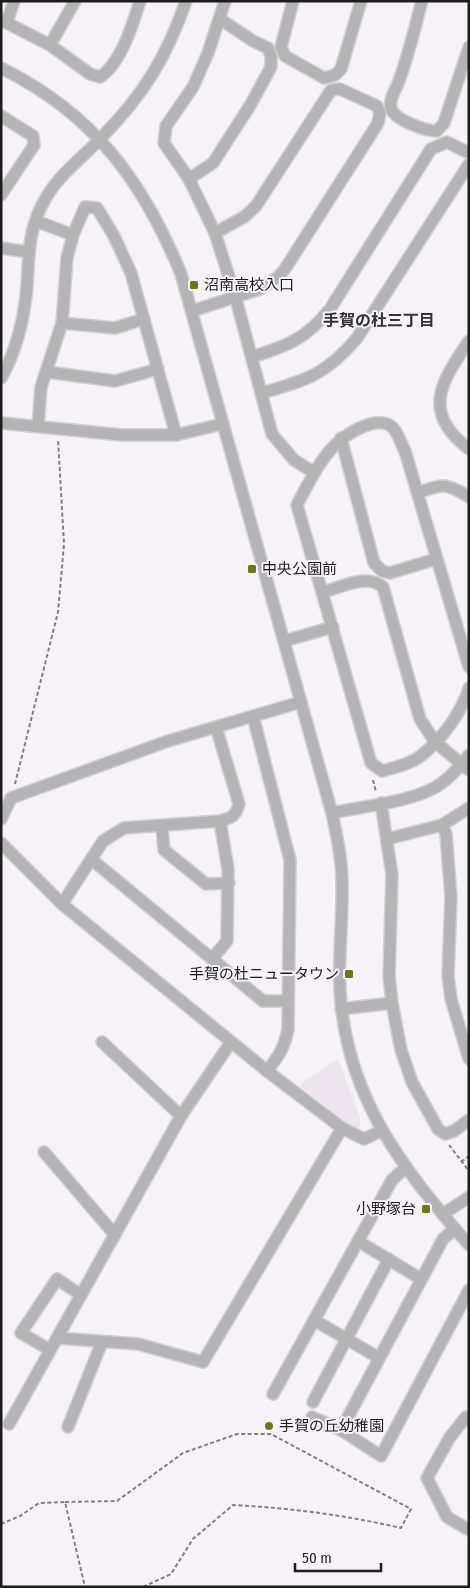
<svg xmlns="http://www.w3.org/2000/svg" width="470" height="1588" font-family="'Fira Sans Condensed','Noto Sans JP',sans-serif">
<rect width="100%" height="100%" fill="#f6f2f7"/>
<polygon fill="#eee4ef" points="338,1059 360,1117 360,1125 355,1130 299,1085"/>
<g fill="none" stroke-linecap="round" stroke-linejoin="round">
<defs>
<g id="minor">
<polyline points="225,1 208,53 193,87 166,126 164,143 189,179 215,233 236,299 272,434 294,460 313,472"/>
<polyline points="293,1 281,47 285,56 324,78 335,75 341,69 361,1"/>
<path d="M422 1C414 30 408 59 397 86 394 92 389 101 391 108 394 120 426 131 437 131L444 123 469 47"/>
<path d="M1 20 50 45 90 74 100 77C121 63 133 24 140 1"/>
<polyline points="7,22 14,1"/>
<polyline points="50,45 75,1"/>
<path d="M1 68C93 113 143 181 181 274L332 813C337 837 342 860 342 884 343 919 338 955 340 990 346 1097 402 1168 469 1245"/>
<polyline points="1,116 33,136 34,145 1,195"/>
<polyline points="189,179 213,163 251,104 271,67 271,56 268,48 253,41 220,19"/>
<polyline points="36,221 73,235"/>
<polyline points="1,248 28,252"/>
<polyline points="192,311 260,289 278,277 285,269 378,123 380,113 377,106 340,89 331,90 256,206 244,217 215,233"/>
<polyline points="62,323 115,328 144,319"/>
<path d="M469 341C442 381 420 412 469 449"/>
<path d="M252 357C287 346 306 339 330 309L431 149 447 142 469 153"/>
<polyline points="47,372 115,381 158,369"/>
<path d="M1 378C17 350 24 319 27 287 29 253 28 227 47 196 61 173 83 157 101 138 143 95 166 59 186 1"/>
<path d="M262 393C306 380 326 375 357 338L469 164"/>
<polyline points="1,423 122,435 176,435 222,424"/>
<polyline points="38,426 41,387 62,323 67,258 73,235 85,207 97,208 114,236 131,273 176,435"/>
<polyline points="341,438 374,563 382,571 390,573 436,559"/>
<path d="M418 493C442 483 447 483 469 497"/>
<path d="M323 592C342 587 367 573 383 587L420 719 435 742 469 770"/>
<polyline points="284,641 333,627"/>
<path d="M469 667 405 451C401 444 398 432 392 427 387 422 376 422 370 424 330 437 315 470 297 505L371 763 382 771C396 767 411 764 422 755 442 739 462 712 469 688"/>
<path d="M253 716 290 860 288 1029C285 1047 278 1057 267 1071"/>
<polyline points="381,803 392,875 389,976 392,1003 401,1050 412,1082 438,1129 445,1134 454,1131 469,1120"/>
<path d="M332 813C363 806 404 803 432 789 447 782 459 767 469 755"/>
<polyline points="1,819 11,798 168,741 301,702"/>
<polyline points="442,825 446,834 451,897 448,976 451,999 469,1059"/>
<polyline points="162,827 164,850 206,884 229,883"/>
<polyline points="387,839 442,825 469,808"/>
<polyline points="1,843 62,904 267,1071 342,1128 364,1139 381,1131"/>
<polyline points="91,859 263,1001 288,1001"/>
<path d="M62 904 103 841 124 828 220 821C231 818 236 816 239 804L216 727"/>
<polyline points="212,959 227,941 228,869 220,821"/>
<polyline points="341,1009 392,1003"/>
<polyline points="102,1042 181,1116 231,1042"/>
<polyline points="44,1152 115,1235"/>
<polyline points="443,1214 469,1197"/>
<polyline points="358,1241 421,1279"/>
<polyline points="314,1320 379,1358"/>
<polyline points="57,1338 138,1344 203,1362 342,1128"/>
<polyline points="50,1350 21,1333 57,1279 81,1295"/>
<polyline points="273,1394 392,1180 405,1168"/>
<polyline points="313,1402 389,1259"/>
<polyline points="312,1417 341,1430 381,1456 469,1290"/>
<polyline points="469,1421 466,1417 450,1437 427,1478 447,1517 469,1530"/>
<polyline points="9,1424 181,1116"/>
<polyline points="68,1427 102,1342"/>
<polyline points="341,1430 443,1239 455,1229"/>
</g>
</defs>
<use href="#minor" stroke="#d3d0d4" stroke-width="14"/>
<g stroke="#827f82" stroke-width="2" stroke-dasharray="4 2.5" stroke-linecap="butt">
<polyline points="373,780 376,792"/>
<polyline points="15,784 58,612 64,544 58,439"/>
<polyline points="449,1145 469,1171"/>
<polyline points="461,1162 469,1156"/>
<path d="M65 1502 117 1501 183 1453 237 1434H271L411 1509 401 1528C345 1515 290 1508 233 1505L193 1539 171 1574 143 1587"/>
<polyline points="1,1524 20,1516 39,1503 65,1502 85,1587"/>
</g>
<use href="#minor" stroke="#b4b3b5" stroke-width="11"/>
</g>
<g fill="#72751c" stroke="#f6f2f7" stroke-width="2">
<rect x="189" y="280" width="10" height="10" rx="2.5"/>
<rect x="247" y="564" width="10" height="10" rx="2.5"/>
<rect x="344" y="969" width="10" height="10" rx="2.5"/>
<rect x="421" y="1204" width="10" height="10" rx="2.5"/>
<circle cx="269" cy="1426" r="5"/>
</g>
<g text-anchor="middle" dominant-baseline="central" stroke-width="4" stroke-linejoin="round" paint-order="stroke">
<g font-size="15" fill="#1e1c1e" stroke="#f6f2f7" text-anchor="start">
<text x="204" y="285">沼南高校入口</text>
<text x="262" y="569">中央公園前</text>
<text x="339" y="974" text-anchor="end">手賀の杜ニュータウン</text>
<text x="416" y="1209" text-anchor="end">小野塚台</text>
<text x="279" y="1426">手賀の丘幼稚園</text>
</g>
<g font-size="16" font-weight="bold" fill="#343135" stroke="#f6f2f7">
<text x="379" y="320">手賀の杜三丁目</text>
</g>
</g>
<rect width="470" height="1588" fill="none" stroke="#1e1c1e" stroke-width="5"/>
<path d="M295 1563v8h86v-8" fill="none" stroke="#1e1c1e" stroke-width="2.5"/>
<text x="302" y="1563" font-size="15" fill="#1e1c1e" stroke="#f6f2f7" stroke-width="4" paint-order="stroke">50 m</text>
</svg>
